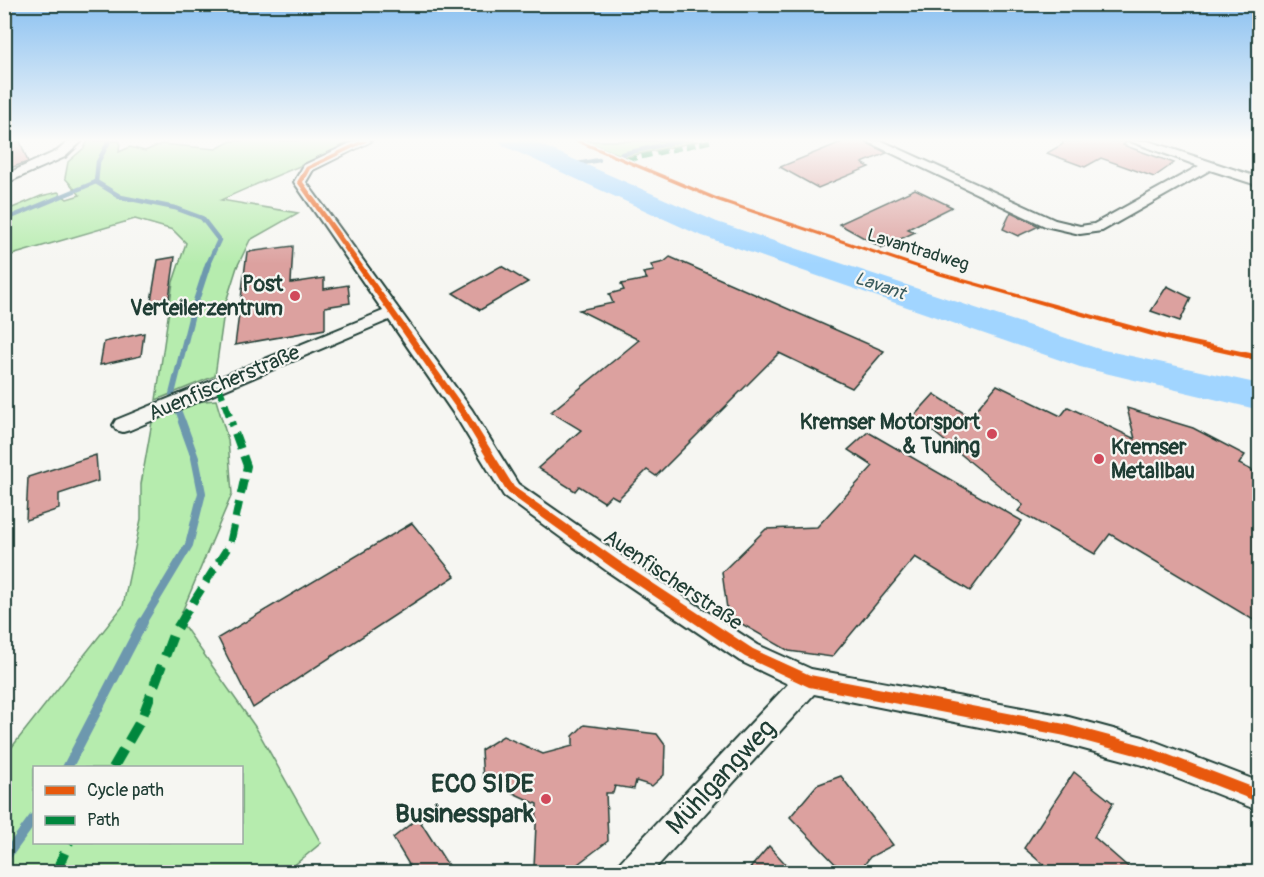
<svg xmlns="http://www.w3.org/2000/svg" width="1264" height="877" font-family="Pangolin,sans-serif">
<rect width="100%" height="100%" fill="#f6f6f2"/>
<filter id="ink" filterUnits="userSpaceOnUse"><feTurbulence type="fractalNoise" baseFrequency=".0167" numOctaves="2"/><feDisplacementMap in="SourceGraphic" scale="12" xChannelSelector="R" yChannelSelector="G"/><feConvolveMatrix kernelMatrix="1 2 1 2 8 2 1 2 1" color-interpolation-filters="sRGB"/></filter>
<g filter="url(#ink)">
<g fill="#b6ecae" stroke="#6a9471" stroke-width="1.5" fill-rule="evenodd">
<path d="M88 141H120L119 152 130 147 145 151 161 144 216 149 231 141H357C312 162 266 179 221 200L298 213 250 240 237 267 225 305 215 376 156 400 173 282 186 243 173 230 135 219 5 257V211L41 196 58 192 67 199 80 195 65 178 68 162 84 148Z"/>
<polygon points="585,141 699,141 626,157"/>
<path d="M216 400 228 440 232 494 179 619 256 728 321 843 286 872H5L4 757 123 606 141 519V484L152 422 193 402ZM34 768H242V842H34Z"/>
</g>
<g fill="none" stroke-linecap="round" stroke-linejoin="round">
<g stroke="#6d98ae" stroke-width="4.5">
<polyline points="109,141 98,162 96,182 121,197 175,208 202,218 219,240 207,266"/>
<polyline points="622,154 680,141"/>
<polyline points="567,166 599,160"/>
<polyline points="4,220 96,182"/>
</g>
<polyline stroke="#6d98ae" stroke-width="6" points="183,423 172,394 193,310 208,264"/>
<polyline stroke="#6d98ae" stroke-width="8" points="142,623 189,545 202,493 195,458 182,422"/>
<g stroke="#6d98ae" stroke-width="10">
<polyline points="67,768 143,622"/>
<polyline points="4,859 34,818"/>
</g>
<polygon fill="#a1d5ff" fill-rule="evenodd" points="500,141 532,141 717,222 1099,349 1260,384 1260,410 1080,367 697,234 504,146"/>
</g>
<g fill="#dca19f" stroke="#1f3d34" stroke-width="1.5">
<polygon points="4,141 20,141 28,162 4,170"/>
<polygon points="844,141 864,141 887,153 862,163 869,167 818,188 780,167"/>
<polygon points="1062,141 1128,141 1123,145 1174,163 1154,177 1101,158 1085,167 1047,153 1063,144"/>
<polygon points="915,189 952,207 908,229 915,232 882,248 839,224"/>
<polygon points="1011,212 1039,226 1018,236 1003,229"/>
<polygon points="293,246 291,283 324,278 324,289 348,285 350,303 325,307 325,329 235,345 247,252"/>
<polygon points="175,257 169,298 151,301 158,260"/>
<polygon points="670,257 884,351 852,388 779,353 656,476 647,470 618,499 611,495 604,502 579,486 575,491 538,468 581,430 551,412 639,340 579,310 613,303 609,294 624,290 621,284 647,279 643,273 654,271 651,265 664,262"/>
<polygon points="501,266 528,282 480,310 453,293"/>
<polygon points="1167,286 1191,298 1180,321 1151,311"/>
<polygon points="144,333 141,356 100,365 104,342"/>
<polygon points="997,385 1061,416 1068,407 1135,439 1127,408 1193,428 1245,455 1239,464 1260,474 1260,624 1110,534 1095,554 1018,511 1023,505 914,416 934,394 970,417"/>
<polygon points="868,432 1022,521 970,591 915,557 832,657 789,651 728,616 722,572 766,529 817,527 873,466 848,450"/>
<polygon points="96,455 98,481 59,494 59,509 26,520 28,477"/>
<polygon points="412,523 455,576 253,708 218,638"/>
<polygon points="584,725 657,734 665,745 664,775 652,786 636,781 634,789 615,786 613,793 606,793 608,841 566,873 544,873 534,867 537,804 483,779 481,750 503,736 543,754 573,746 573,736"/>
<polygon points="1074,772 1113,803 1094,837 1135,873 1053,873 1024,848"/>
<polygon points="841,776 893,845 870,857 858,873 844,873 790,817 817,785"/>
<polygon points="418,818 453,873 414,873 393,838"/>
<polygon points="769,846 794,873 746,873"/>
</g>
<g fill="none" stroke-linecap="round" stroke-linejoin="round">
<defs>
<g id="minor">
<polygon points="69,141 82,141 65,157 4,184 4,175 57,151"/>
<polygon points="355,141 371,141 313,170 306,182 472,410 518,484 623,557 758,645 811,669 1065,716 1143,737 1260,782 1260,811 1143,765 1065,744 814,694 652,872 617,872 621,861 788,684 740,661 607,571 504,496 458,420 389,320 130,430 123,432 116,430 113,425 116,420 383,311 294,182 304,165"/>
<polygon points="866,141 882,141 1055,220 1080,226 1094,224 1199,166 1130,141 1148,141 1260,178 1260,186 1210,170 1102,231 1080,234 1045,226"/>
</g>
</defs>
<use href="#minor" stroke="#1f3d34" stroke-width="4"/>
<use href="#minor" fill="#f6f6f2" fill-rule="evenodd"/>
<polyline stroke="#00873e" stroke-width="5" stroke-dasharray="10 5" stroke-linecap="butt" points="627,160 711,141"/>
<polyline stroke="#00873e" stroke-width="7" stroke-dasharray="13 7" stroke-linecap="butt" points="218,385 232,423"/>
<polyline stroke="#00873e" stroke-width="8" stroke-dasharray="16 8" stroke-linecap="butt" points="180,623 230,544 247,466 231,422"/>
<g stroke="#00873e" stroke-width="10" stroke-dasharray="21 10" stroke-linecap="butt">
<polyline points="113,768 142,718 173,635 181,622"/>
<polyline points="56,872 69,842"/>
</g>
<defs>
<g id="cycleway">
<polygon points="360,141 368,141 310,169 303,182 468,413 514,487 619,561 753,649 810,675 1065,724 1143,745 1260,790 1260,803 1143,757 1065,736 809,687 745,657 611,567 508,493 462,417 297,182 306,167"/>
<polygon points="574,141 582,141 721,199 942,273 1170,336 1260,355 1260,361 1166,340 938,275 717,201"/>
</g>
</defs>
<use href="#cycleway" stroke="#f6f6f2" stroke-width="4"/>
<use href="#cycleway" fill="#e8590c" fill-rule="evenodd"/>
</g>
</g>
<linearGradient id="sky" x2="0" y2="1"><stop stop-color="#8bc1f1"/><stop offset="0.53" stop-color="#fbfbf9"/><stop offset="1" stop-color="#fbfbf9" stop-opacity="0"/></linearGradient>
<rect width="1264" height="264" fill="url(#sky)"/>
<g fill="#d1495b" stroke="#f6f6f2" stroke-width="2">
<circle cx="295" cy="296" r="6"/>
<circle cx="992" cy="434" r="6"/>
<circle cx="1099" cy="459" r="6"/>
<circle cx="546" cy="799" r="6"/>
</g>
<g text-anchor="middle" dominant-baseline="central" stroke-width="4.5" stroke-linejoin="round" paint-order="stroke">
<g font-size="18" fill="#1f3d34" stroke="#f6f6f2">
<text transform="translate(918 250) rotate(17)">Lavantradweg</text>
</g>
<g font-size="18" font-style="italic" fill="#395b5d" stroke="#f6f6f2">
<text transform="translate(880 286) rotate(19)">Lavant</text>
</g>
<g font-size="21" font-weight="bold" fill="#1f3d34" stroke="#f6f6f2" text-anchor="end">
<text x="283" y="284">Post<tspan x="283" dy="24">Verteilerzentrum</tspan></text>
<text x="980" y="422">Kremser Motorsport<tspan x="980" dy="24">&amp; Tuning</tspan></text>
<text x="1111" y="447" text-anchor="start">Kremser<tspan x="1111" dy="24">Metallbau</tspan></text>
</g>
<g font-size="21" fill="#1f3d34" stroke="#f6f6f2">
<text transform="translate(224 383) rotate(-23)">Auenfischerstraße</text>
<text transform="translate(673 580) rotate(34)">Auenfischerstraße</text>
</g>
<g font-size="26" fill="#1f3d34" stroke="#f6f6f2">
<text transform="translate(721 777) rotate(-47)">Mühlgangweg</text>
</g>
<g font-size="26" font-weight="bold" fill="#1f3d34" stroke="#f6f6f2" text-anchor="end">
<text x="534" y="784">ECO SIDE<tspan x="534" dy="30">Businesspark</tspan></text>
</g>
</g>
<rect width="1264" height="877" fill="none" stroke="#f6f6f2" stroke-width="24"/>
<rect x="12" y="12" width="1240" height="853" fill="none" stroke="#1f3d34" stroke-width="2" filter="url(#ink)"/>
<rect x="33" y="766" width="210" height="78" fill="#f6f6f2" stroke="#a0aca6" stroke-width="1.5"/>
<rect x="45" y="786" width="30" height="9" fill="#e8590c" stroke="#a0aca6" stroke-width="1.5"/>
<text x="87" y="796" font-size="18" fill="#1f3d34">Cycle path</text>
<rect x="45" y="816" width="30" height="9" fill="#00873e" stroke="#a0aca6" stroke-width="1.5"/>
<text x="87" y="826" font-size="18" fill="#1f3d34">Path</text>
</svg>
